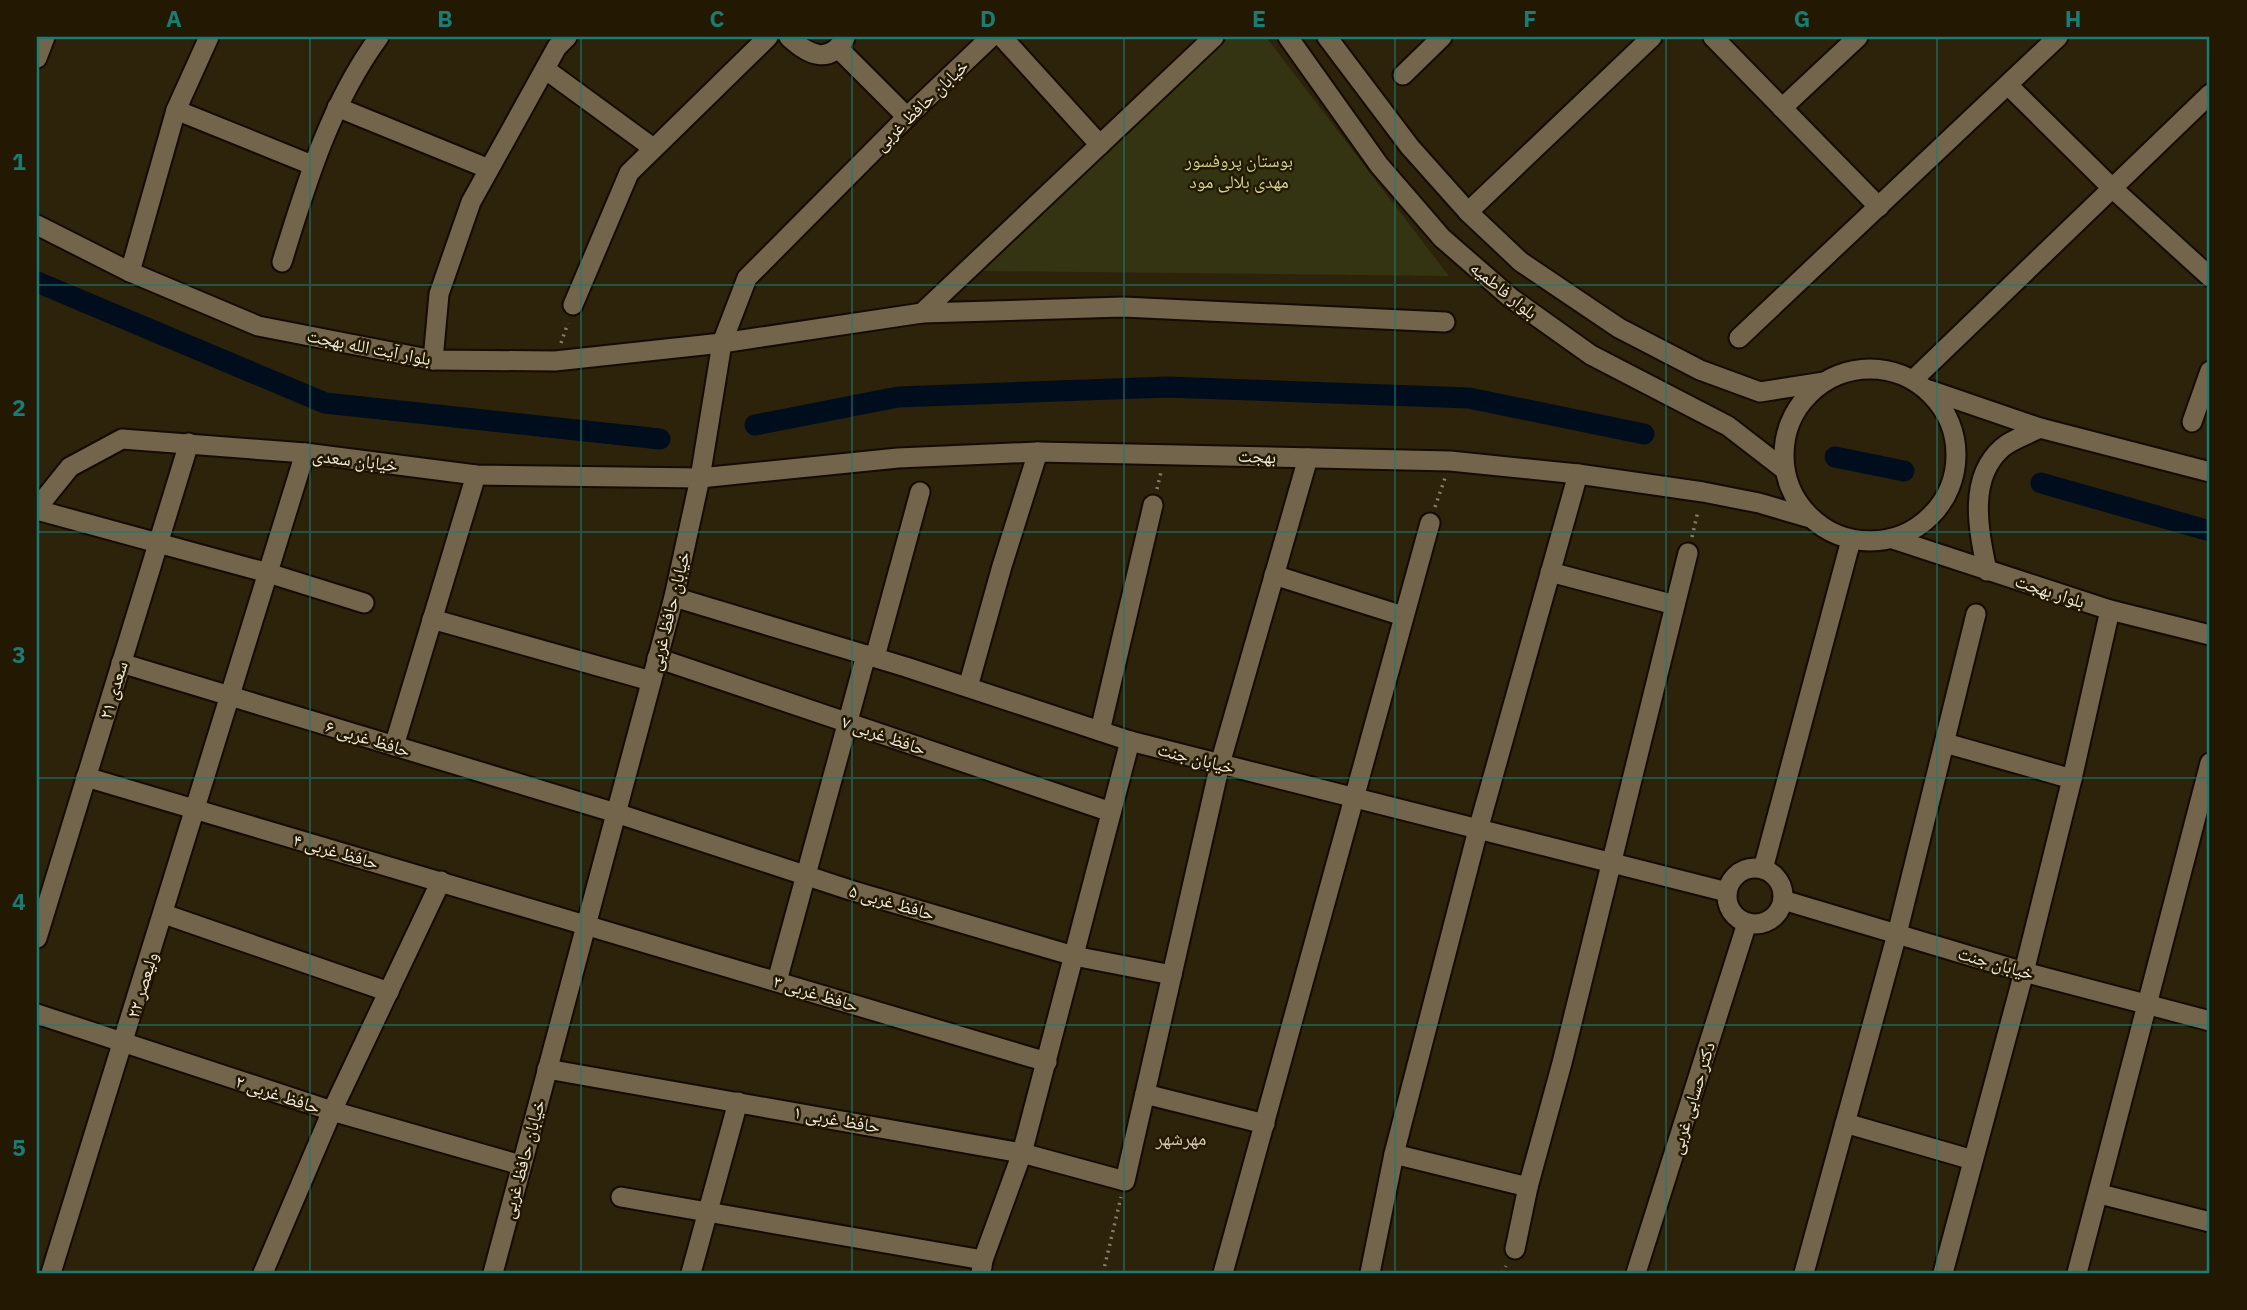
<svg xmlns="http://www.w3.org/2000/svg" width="2247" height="1310" font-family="'IBM Plex Sans','Noto Naskh Arabic',sans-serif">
<rect width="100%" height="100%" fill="#2d220a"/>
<polygon fill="#343413" points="1228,37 1266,37 1449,276 982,271 1200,66"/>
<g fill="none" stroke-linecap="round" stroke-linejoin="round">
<g stroke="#000d1d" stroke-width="21">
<polyline points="37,282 325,403 660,439"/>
<polyline points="755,425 898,397 1167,387 1469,398 1644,434"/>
<polyline points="1835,457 1904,471"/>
<polyline points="2041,483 2210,531"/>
</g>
<defs>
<g id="minor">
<path d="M789 37C807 54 829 66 845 38"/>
<polyline points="1002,37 1100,145"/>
<polyline points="1713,37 1879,207"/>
<polyline points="838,48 907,117"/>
<polyline points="37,58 45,37"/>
<polyline points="545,69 653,148"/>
<polyline points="1403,75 1442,37"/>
<polyline points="2008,85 2111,187 2210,277"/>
<polyline points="337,107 489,169"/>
<polyline points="1782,108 1858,37"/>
<polyline points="176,110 312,165"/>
<polyline points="1468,212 1652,37"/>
<path d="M282 262C306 184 330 104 379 37"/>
<polyline points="130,272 176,110 209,37"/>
<polyline points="573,305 629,173 768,37"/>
<polyline points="922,313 1214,37"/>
<polyline points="1739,338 2058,37"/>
<polyline points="722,343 922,313 1123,307 1445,322"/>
<polyline points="433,360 439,294 471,202 557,47 567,37"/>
<polyline points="1913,380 2210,94"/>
<polyline points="2192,422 2210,371"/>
<polyline points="37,508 70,467 122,439 305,453 476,475 700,478"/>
<polyline points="37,510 268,573 364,603"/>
<polyline points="1550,572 1675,605"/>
<polyline points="1274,575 1403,616"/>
<polyline points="674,597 906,667 1130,741 1727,892"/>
<polyline points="432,619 651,681"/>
<polyline points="875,657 920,492"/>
<polyline points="657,658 1111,812"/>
<polyline points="121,663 616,813 850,890 1074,956 1172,975"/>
<polyline points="968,687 1002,566 1038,452"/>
<polyline points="1100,731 1153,505"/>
<polyline points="1945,743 2072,779"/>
<polyline points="394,746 476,475"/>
<polyline points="86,777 1047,1062"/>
<polyline points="1783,900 2024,972 2210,1021"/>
<polyline points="164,914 389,992"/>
<polyline points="37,938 189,443"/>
<polyline points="777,981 866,655"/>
<polyline points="37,1014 332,1111 521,1165"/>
<polyline points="547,1069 1022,1153 1125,1181 1220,764 1308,458"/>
<polyline points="1145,1094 1265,1124"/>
<polyline points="1845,1123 1973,1160"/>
<polyline points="1394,1154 1528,1187"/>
<polyline points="2100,1194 2210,1222"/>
<polyline points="621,1197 983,1260"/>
<polyline points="1515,1249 1528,1187 1562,1063 1688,553"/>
<polyline points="51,1273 305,453"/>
<polyline points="263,1273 332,1111 441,881"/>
<polyline points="691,1273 738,1102"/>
<polyline points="981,1273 983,1260 1022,1153 1130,741"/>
<polyline points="1223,1273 1430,523"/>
<polyline points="1370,1273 1394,1154 1478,830 1578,474"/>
<polyline points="1804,1273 1897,934 1976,614"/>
<polyline points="1943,1273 2024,972 2072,779 2110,610"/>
<polyline points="2077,1273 2210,763"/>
</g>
<g id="tertiary">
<circle cx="1755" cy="896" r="28"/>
<polyline points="1763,869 1851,540"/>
<polyline points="1636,1273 1747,923"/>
</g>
<g id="secondary">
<polyline points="1288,37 1379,165 1442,238 1511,298 1591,355 1728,426 1785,470"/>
<polyline points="1327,37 1410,147 1468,212 1521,262 1619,328 1700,370 1760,392 1824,382"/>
<polyline points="37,225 130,272 258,326 433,360 555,361 722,343"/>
<circle cx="1870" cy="455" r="86"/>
<polyline points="1929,390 2040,428 2210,472"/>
<polyline points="700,478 898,458 1038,452 1450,461 1578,474 1703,492 1759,503 1810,518"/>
<polyline points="1893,539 2110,610 2210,635"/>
<path d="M1987 571C1979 531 1967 479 2002 448 2012 439 2029 434 2040 428"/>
<polyline points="493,1273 674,597 700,478 722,343 747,278 907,117 991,37"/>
</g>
</defs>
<use href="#minor" stroke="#150b00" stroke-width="23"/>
<use href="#tertiary" stroke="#150b00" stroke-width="23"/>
<use href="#secondary" stroke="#150b00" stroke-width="23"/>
<g stroke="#887e6b" stroke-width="3.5" stroke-dasharray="2 5" stroke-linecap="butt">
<polyline points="561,343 568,323"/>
<polyline points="1157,489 1161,472"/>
<polyline points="1435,507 1445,478"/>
<polyline points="1692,537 1698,511"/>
<polyline points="1103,1273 1121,1197"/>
<polyline points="1502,1273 1506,1266"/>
</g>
<use href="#minor" stroke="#72654c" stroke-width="19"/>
<use href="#tertiary" stroke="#72654c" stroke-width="19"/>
<use href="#secondary" stroke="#72654c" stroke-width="19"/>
</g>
<path fill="none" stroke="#1a7c74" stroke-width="2" stroke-opacity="0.55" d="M310 37V1273M581 37V1273M852 37V1273M1124 37V1273M1395 37V1273M1666 37V1273M1937 37V1273M37 285H2210M37 532H2210M37 778H2210M37 1025H2210"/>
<g text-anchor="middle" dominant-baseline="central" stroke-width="5" stroke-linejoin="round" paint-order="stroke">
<g font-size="18" fill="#f2ebdd" stroke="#231902">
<text transform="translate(921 105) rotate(-44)">خیابان حافظ غربی</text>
<text transform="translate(1504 290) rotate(39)">بلوار فاطمیه</text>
<text transform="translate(369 347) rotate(11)">بلوار آیت الله بهجت</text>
<text transform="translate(1257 456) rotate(2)">بهجت</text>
<text transform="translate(355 460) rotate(7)">خیابان سعدی</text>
<text transform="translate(2050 591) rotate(18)">بلوار بهجت</text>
<text transform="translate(669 611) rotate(-76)">خیابان حافظ غربی</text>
<text transform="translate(113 690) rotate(-73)">سعدی ۲۱</text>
<text transform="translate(884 735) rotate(19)">حافظ غربی ۷</text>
<text transform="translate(368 738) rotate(17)">حافظ غربی ۶</text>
<text transform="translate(1196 758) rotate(14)">خیابان جنت</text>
<text transform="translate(336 851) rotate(16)">حافظ غربی ۴</text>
<text transform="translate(892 902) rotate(16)">حافظ غربی ۵</text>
<text transform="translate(1996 963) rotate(16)">خیابان جنت</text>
<text transform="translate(142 985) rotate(-73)">ولیعصر ۲۲</text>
<text transform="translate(816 993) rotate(17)">حافظ غربی ۳</text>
<text transform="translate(278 1094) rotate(18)">حافظ غربی ۲</text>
<text transform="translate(1692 1098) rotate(-73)">دکتر حسابی غربی</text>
<text transform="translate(837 1119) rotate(10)">حافظ غربی ۱</text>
<text transform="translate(523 1159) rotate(-75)">خیابان حافظ غربی</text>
</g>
<g font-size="18" fill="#d0d390" stroke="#231902">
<text x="1239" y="160">بوستان پروفسور<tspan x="1239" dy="21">مهدی بلالی مود</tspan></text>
</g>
<g font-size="19" fill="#d4c6aa" stroke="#231902">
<text x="1181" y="1138">مهرشهر</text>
</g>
</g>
<rect width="2247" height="1310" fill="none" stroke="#231902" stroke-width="77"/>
<rect x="38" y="38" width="2170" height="1234" fill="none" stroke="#1a7c74" stroke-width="2.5"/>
<g font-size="23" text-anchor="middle" font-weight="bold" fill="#1a7c74">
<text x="174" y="27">A</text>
<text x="445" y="27">B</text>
<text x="717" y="27">C</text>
<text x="988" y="27">D</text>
<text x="1259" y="27">E</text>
<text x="1530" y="27">F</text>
<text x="1802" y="27">G</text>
<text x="2073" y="27">H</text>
<text x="19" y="170">1</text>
<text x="19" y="416">2</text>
<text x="19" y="663">3</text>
<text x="19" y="910">4</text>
<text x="19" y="1156">5</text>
</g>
</svg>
